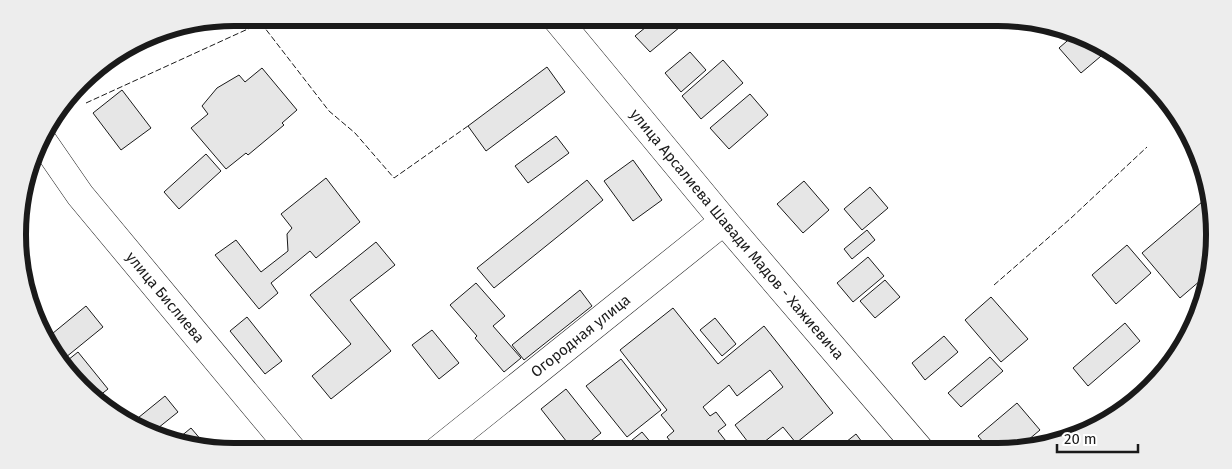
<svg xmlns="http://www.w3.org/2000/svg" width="1232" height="469" font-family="'Fira Sans',sans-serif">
<rect width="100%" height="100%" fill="#fff"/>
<g fill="#e6e6e6" stroke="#1a1a1a">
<polygon points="657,18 672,18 680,27 650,52 635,36"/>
<polygon points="223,19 201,29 198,23"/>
<polygon points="195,24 174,32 172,28"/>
<polygon points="1074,35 1107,51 1081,73 1059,48"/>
<polygon points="690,52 706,70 681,92 665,73"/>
<polygon points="723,60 743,83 701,119 682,96"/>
<polygon points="547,67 565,92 486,151 468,126"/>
<polygon points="262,68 297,110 282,123 284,125 248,155 246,153 226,169 191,128 208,114 202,106 217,88 239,75 245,82"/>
<polygon points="122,90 151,128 121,150 93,113"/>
<polygon points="750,94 768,115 729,149 710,128"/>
<polygon points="1184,125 1186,126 1191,143 1179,129"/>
<polygon points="556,136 569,153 528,183 515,166"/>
<polygon points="206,154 221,171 179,209 164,192"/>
<polygon points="633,160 662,200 633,221 604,181"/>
<polygon points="326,178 360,222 316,258 310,251 271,283 278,293 259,309 215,255 236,240 261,272 288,251 287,234 292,228 281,214"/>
<polygon points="587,180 603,200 494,288 477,268"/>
<polygon points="804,181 829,210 803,233 777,204"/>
<polygon points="870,187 888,208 862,230 844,209"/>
<polygon points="1209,196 1213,206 1208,274 1180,298 1142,253"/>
<polygon points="867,230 875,240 852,259 844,249"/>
<polygon points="376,242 395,265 350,300 391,351 331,399 312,376 351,344 310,295"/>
<polygon points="1127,245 1151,273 1116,304 1092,275"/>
<polygon points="868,257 884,276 853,302 837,283"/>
<polygon points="885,280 900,297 875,318 860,301"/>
<polygon points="476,283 505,316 493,326 521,358 504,372 475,338 477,336 450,305"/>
<polygon points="580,290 592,306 524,360 512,345"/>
<polygon points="991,297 1028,339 1001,362 965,320"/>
<polygon points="86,306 103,327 60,362 54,355 47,338"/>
<polygon points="673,308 718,364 764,326 833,413 796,443 783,427 754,450 735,425 783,387 770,370 737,396 729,385 703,407 710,416 716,412 726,425 718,431 733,450 677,450 667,437 674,431 661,415 667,410 620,350"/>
<polygon points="247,317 282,361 265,374 230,331"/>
<polygon points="715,318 736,344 722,356 700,330"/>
<polygon points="1125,323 1140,341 1088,386 1073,368"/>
<polygon points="432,330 459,363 439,379 412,345"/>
<polygon points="944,336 958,352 925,380 912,363"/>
<polygon points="78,352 108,389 95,399 63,364"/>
<polygon points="990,357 1003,371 961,407 948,393"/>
<polygon points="621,359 661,410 627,437 586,386"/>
<polygon points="566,389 601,433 578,451 574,451 541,409"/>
<polygon points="165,396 178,412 153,432 133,422"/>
<polygon points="1017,403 1040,430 1016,450 990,450 978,436"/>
<polygon points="191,428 208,448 178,444 174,442"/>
<polygon points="642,432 657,450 622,451 621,449"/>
<polygon points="856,434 868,450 836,450"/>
</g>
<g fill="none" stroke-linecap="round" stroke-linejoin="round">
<defs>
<g id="minor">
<path id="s1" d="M556 18 724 221 920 450"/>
<path id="s2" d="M42 140 80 195 293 451"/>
<path id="s3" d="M437 451 724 221"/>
</g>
</defs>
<use href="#minor" stroke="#1a1a1a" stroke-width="29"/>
<use href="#minor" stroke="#fff" stroke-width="28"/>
<g stroke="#1a1a1a" stroke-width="1" stroke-dasharray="6 2.5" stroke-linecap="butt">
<polyline points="261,23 329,111 355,133 394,178 468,126"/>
<polyline points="86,103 261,23 261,18"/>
<polyline points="994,285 1070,219 1147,147"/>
</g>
</g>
<g text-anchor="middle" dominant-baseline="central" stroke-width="4" stroke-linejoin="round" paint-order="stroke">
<g font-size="15" fill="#1a1a1a" stroke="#fff">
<text stroke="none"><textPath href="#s1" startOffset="282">улица Арсалиева Шавади Мадов - Хажиевича</textPath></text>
<text stroke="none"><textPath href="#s2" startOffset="200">улица Бислиева</textPath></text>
<text stroke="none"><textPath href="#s3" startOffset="184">Огородная улица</textPath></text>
</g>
</g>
<path d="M0 0H1232V469H0ZM234 26H998A208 208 0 0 1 1206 234V235A208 208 0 0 1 998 443H234A208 208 0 0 1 26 235V234A208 208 0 0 1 234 26Z" fill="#ededed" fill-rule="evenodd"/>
<path fill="none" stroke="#1a1a1a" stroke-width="6" d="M234 26H998A208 208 0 0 1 1206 234V235A208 208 0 0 1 998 443H234A208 208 0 0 1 26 235V234A208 208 0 0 1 234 26Z"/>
<path d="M1057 444v8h81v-8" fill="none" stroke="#1a1a1a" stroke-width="2.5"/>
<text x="1064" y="444" font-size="15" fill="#1a1a1a" stroke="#ffffff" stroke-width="4" paint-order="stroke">20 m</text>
</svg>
